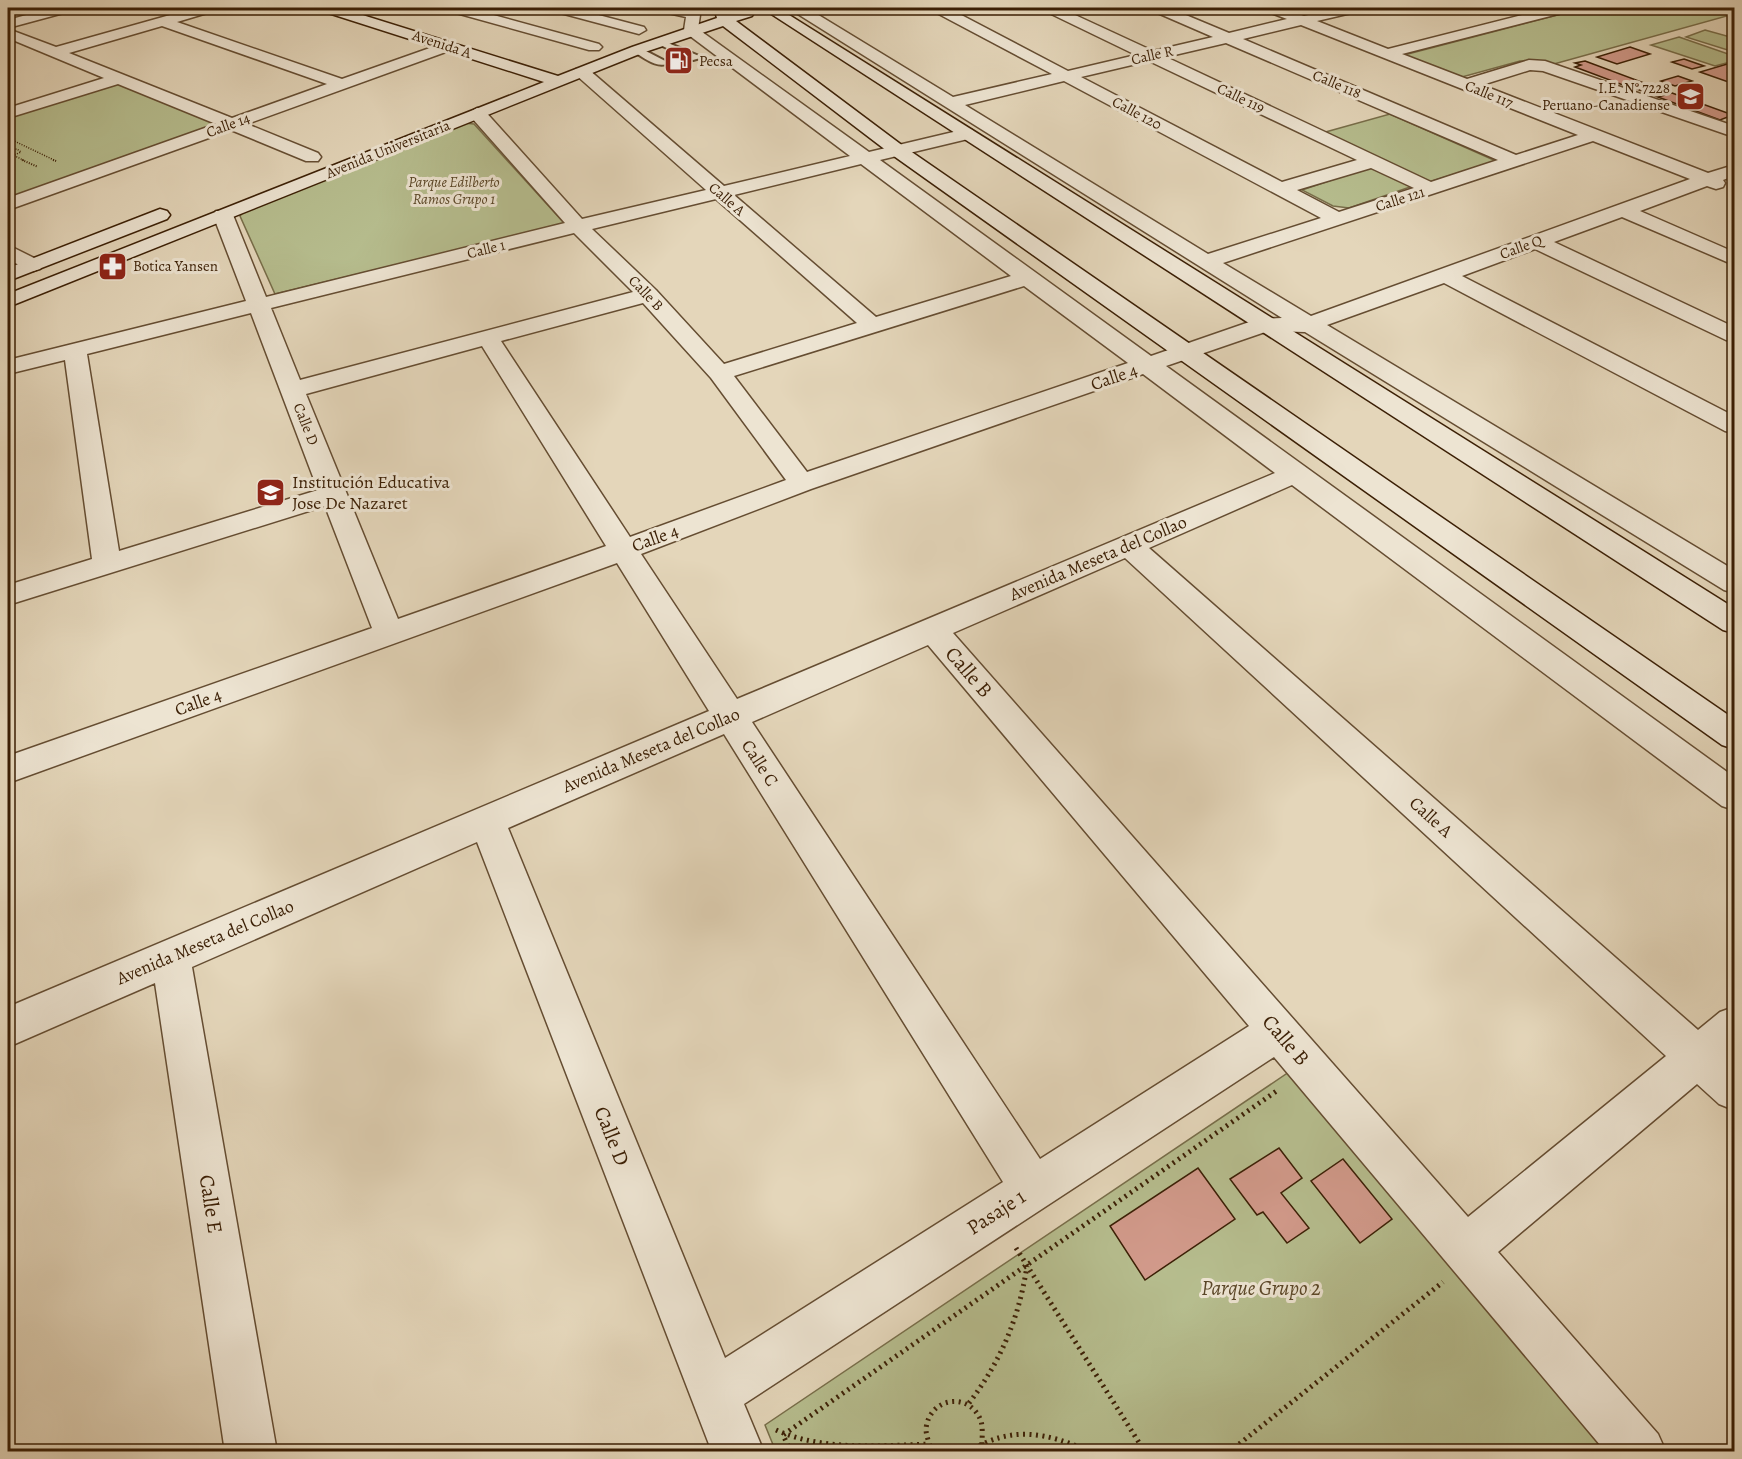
<svg xmlns="http://www.w3.org/2000/svg" width="1742" height="1459" font-family="Alegreya,serif">
<rect width="100%" height="100%" fill="#e4d6ba"/>
<filter id="stains"><feTurbulence type="fractalNoise" baseFrequency=".00333" numOctaves="4"/><feColorMatrix values="0 0 0 0 .2 0 0 0 0 .09 0 0 0 0 .02 0 0 0 .5 -.17"/></filter>
<radialGradient id="worn" r=".72"><stop offset=".6" stop-color="#630" stop-opacity="0"/><stop offset="1" stop-color="#630" stop-opacity=".3"/></radialGradient>
<g fill="#b6bd8e" stroke="#786e4a" stroke-width="1.5">
<polygon points="1584,8 1734,8 1734,14 1554,64 1520,61 1462,77 1404,55"/>
<polygon points="1705,30 1734,38 1734,52 1686,37"/>
<polygon points="1679,37 1734,56 1734,61 1715,66 1651,45"/>
<polygon points="123,82 222,124 8,200 8,118"/>
<polygon points="1390,114 1496,161 1426,183 1322,133"/>
<polygon points="464,123 474,124 565,224 275,294 240,216 244,211"/>
<polygon points="1370,167 1413,186 1349,208 1333,206 1302,190"/>
<polygon points="1292,1070 1618,1451 776,1452 765,1425"/>
</g>
<g fill="#d29a8b" stroke="#3b1f05" stroke-width="1.5">
<polygon points="1630,47 1650,54 1617,64 1597,57"/>
<polygon points="689,57 692,60 667,65 663,61"/>
<polygon points="1684,59 1704,66 1692,69 1672,62"/>
<polygon points="1585,61 1647,84 1631,88 1575,67 1581,65 1575,63"/>
<polygon points="1734,62 1734,72 1729,73 1734,75 1734,84 1700,72"/>
<polygon points="1678,76 1692,81 1675,86 1661,81"/>
<polygon points="1648,84 1655,87 1648,89 1663,94 1656,96 1634,88"/>
<polygon points="1672,93 1733,115 1720,120 1658,97"/>
<polygon points="1279,1148 1302,1178 1281,1193 1309,1228 1287,1243 1263,1212 1257,1215 1230,1179"/>
<polygon points="1343,1159 1392,1219 1360,1243 1311,1181"/>
<polygon points="1198,1168 1235,1219 1145,1280 1110,1226"/>
</g>
<g fill="none" stroke-linecap="round" stroke-linejoin="round">
<defs>
<g id="lane">
<polygon points="661,40 699,56 700,58 693,60 658,44 657,42"/>
<path d="M634 48H640L669 63C657 69 645 58 634 52Z"/>
</g>
<g id="street">
<polygon points="52,8 73,8 71,11 8,28 8,20"/>
<path d="M195 8H216L214 11 177 22 342 79 444 43H454L457 46 454 49 247 124 318 153 321 157 318 161H306L231 130 8 210V198L216 124 118 84 8 118V108L104 78 8 38V29L56 47ZM162 26 327 84 232 118 69 53Z"/>
<polygon points="361,8 381,8 379,11 351,19 344,15 346,12"/>
<polygon points="447,8 468,8 599,44 602,47 599,50 589,50 449,11"/>
<polygon points="551,8 572,8 644,27 646,30 639,34 553,11"/>
<path d="M657 8H701L698 29 869 152 966 129 972 130 975 134 972 138 880 160 1151 356 1258 319 1282 318 793 11 791 8H807L953 97 1052 74 933 11 931 8H948L1068 71 1136 55 1045 11 1043 8H1060L1153 51 1213 37 1153 11 1151 8H1169L1229 33 1287 19 1266 11 1264 8H1282L1304 16 1339 8H1362L1360 11 1317 21 1388 49 1550 8H1572L1570 11 1402 54 1467 79 1529 60 1545 61 1734 126V137L1543 71 1530 70 1482 85 1708 173 1734 165V176L1723 180 1725 183 1723 187 1716 189 1707 186 1640 211 1734 252V265L1622 217 1554 242 1734 327V342L1726 340 1535 249 1462 276 1734 416V433L1725 431 1444 283 1327 325 1734 570V593L1724 590 1305 332 1268 331 1166 366 1734 777V810L1722 806 1292 485 1149 548 1698 1030 1720 1012 1734 1007V1052L1729 1056 1734 1061V1110L1719 1104 1697 1084 1498 1252 1658 1434 1666 1452H1606L1274 1057 744 1404 764 1452H712L477 842 192 967 277 1452H225L155 983 8 1047V1007L709 711 617 563 8 783V756L372 628 325 506 8 605V585L92 559 65 360 8 374V360L246 301 213 215 216 211H230L233 215 266 297 565 223 471 117 469 113 477 108 483 109 582 219 706 190 576 75 574 72 576 69H588L724 186 850 156 686 33 684 30 686 17 659 11ZM1301 25 1578 135 1516 155 1243 39ZM1226 43 1498 160 1431 182 1166 57ZM1149 61 1357 160 1282 182 1081 77ZM1064 81 1321 218 1208 254 965 105ZM1593 141 1690 179 1311 316 1223 263ZM861 164 1011 276 876 317 734 195ZM1371 168 1414 188 1339 212 1297 190ZM716 199 857 323 724 364 656 290 592 229ZM574 233 633 292 300 380 271 308ZM1024 286 1128 363 807 472 734 376ZM643 303 711 378 786 480 630 537 501 341ZM251 313 318 490 119 551 87 354ZM482 346 606 546 398 619 306 394ZM1143 374 1275 473 737 699 641 554 811 489ZM1125 558 1666 1056 1468 1217 953 633ZM928 645 1249 1026 1040 1159 752 722ZM724 734 1003 1182 725 1358 508 828Z"/>
<polygon points="8,245 40,261 43,265 40,269 33,271 26,269 8,259"/>
</g>
<g id="secondary">
<polygon points="320,8 340,8 558,76 632,47 717,18 714,8 728,8 730,14 747,9 752,10 754,13 752,16 736,21 903,146 1734,719 1734,749 1722,745 891,154 723,26 642,53 8,307 8,294 544,82 322,11"/>
<polygon points="762,8 778,8 1734,608 1734,633 1723,630"/>
<polygon points="160,209 167,211 170,215 167,219 8,281 8,268"/>
</g>
</defs>
<use href="#lane" stroke="#654d32" stroke-width="4"/>
<use href="#street" stroke="#654d32" stroke-width="3"/>
<use href="#secondary" stroke="#3b1f05" stroke-width="3"/>
<g stroke="#3b1f05" stroke-width="1.5" stroke-dasharray="1 1.5" stroke-linecap="butt">
<polyline points="1715,8 1734,12"/>
<polyline points="8,138 56,161"/>
<polyline points="8,150 17,149 21,152 8,158"/>
<polyline points="8,161 15,156 25,161"/>
</g>
<g stroke="#3b1f05" stroke-width="2" stroke-dasharray="1 1.5" stroke-linecap="butt">
<polyline points="22,160 38,167"/>
<polyline points="53,160 56,161"/>
<polyline points="8,161 10,160"/>
</g>
<g stroke="#3b1f05" stroke-width="5" stroke-dasharray="2 4.5" stroke-linecap="butt">
<polyline points="1016,1248 1145,1452"/>
<path d="M969 1403C1001 1361 1019 1318 1027 1266"/>
<path d="M776 1430C823 1451 879 1446 929 1444"/>
<polyline points="791,1452 783,1435 1278,1090"/>
<path d="M932 1452C930 1445 926 1436 926 1429 929 1397 970 1391 981 1421 983 1428 982 1438 982 1445"/>
<path d="M968 1452C1011 1425 1046 1432 1091 1452"/>
<polyline points="1229,1452 1443,1282"/>
</g>
<use href="#lane" fill="#ede4d2" fill-rule="evenodd"/>
<use href="#street" fill="#ede4d2" fill-rule="evenodd"/>
<use href="#secondary" fill="#ede4d2" fill-rule="evenodd"/>
</g>
<defs>
<symbol id="fuel-square" viewBox="-11 -11 22 22"><rect x="-9" y="-9" width="18" height="18" rx="4" fill="#8f2418" stroke="#ede4d2"/><path d="M-5.5-6h7V0h2V4h1.3V-2.5L3-4.5l.8-.8L6-3V5H2.5V1h-1V6h-7ZM-4.2-4.7v3.2H.2V-4.7Z" fill="#fff"/></symbol>
<symbol id="school-square" viewBox="-11 -11 22 22"><rect x="-9" y="-9" width="18" height="18" rx="4" fill="#8f2418" stroke="#ede4d2"/><path d="M0-5L7-2L0 1L-7-2ZM-4 1L0 2.5L4 1V4Q0 6-4 4Z" fill="#fff"/></symbol>
<symbol id="pharmacy-square" viewBox="-11 -11 22 22"><rect x="-9" y="-9" width="18" height="18" rx="4" fill="#8f2418" stroke="#ede4d2"/><path d="M-2-6h4v4h4v4h-4v4h-4v-4h-4v-4h4Z" fill="#fff"/></symbol>
</defs>
<g fill-rule="evenodd">
<use href="#fuel-square" x="662" y="44" width="33" height="33"/>
<use href="#school-square" x="1674" y="80" width="33" height="33"/>
<use href="#pharmacy-square" x="96" y="250" width="33" height="33"/>
<use href="#school-square" x="254" y="476" width="33" height="33"/>
</g>
<g text-anchor="middle" dominant-baseline="central" stroke-width="6" stroke-linejoin="round" paint-order="stroke">
<g font-size="15" fill="#3b1f05" stroke="#ede4d2">
<text transform="translate(442 44) rotate(18)">Avenida A</text>
<text transform="translate(1152 55) rotate(-13)">Calle R</text>
<text transform="translate(1337 84) rotate(23)">Calle 118</text>
<text transform="translate(1489 94) rotate(22)">Calle 117</text>
<text transform="translate(1241 98) rotate(25)">Calle 119</text>
<text transform="translate(1137 113) rotate(28)">Calle 120</text>
<text transform="translate(228 125) rotate(-20)">Calle 14</text>
<text transform="translate(388 149) rotate(-22)">Avenida Universitaria</text>
<text transform="translate(727 199) rotate(41)">Calle A</text>
<text transform="translate(1400 199) rotate(-18)">Calle 121</text>
<text transform="translate(1521 247) rotate(-20)">Calle Q</text>
<text transform="translate(486 249) rotate(-14)">Calle 1</text>
<text transform="translate(646 293) rotate(46)">Calle B</text>
<text transform="translate(306 424) rotate(68)">Calle D</text>
</g>
<g font-size="15" fill="#3b1f05" stroke="#ede4d2" text-anchor="start">
<text x="699" y="61">Pecsa</text>
<text x="1670" y="88" text-anchor="end">I.E. N° 7228<tspan x="1670" dy="17">Peruano-Canadiense</tspan></text>
<text x="133" y="266">Botica Yansen</text>
</g>
<g font-size="15" font-style="italic" fill="#5a4627" stroke="#ede4d2">
<text x="454" y="182">Parque Edilberto<tspan x="454" dy="17">Ramos Grupo 1</tspan></text>
</g>
<g font-size="18" fill="#3b1f05" stroke="#ede4d2">
<text transform="translate(1114 377) rotate(-19)">Calle 4</text>
<text transform="translate(655 538) rotate(-20)">Calle 4</text>
<text transform="translate(1098 558) rotate(-23)">Avenida Meseta del Collao</text>
<text transform="translate(198 702) rotate(-20)">Calle 4</text>
<text transform="translate(651 750) rotate(-23)">Avenida Meseta del Collao</text>
<text transform="translate(760 763) rotate(57)">Calle C</text>
<text transform="translate(1431 817) rotate(42)">Calle A</text>
<text transform="translate(205 942) rotate(-23)">Avenida Meseta del Collao</text>
</g>
<g font-size="18" fill="#3b1f05" stroke="#ede4d2" text-anchor="start">
<text x="292" y="482">Institución Educativa<tspan x="292" dy="21">Jose De Nazaret</tspan></text>
</g>
<g font-size="21" fill="#3b1f05" stroke="#ede4d2">
<text transform="translate(969 672) rotate(49)">Calle B</text>
<text transform="translate(1286 1040) rotate(49)">Calle B</text>
<text transform="translate(612 1136) rotate(68)">Calle D</text>
<text transform="translate(211 1204) rotate(81)">Calle E</text>
<text transform="translate(996 1212) rotate(-33)">Pasaje 1</text>
</g>
<g font-size="21" font-style="italic" fill="#5a4627" stroke="#ede4d2">
<text x="1261" y="1288">Parque Grupo 2</text>
</g>
</g>
<rect width="1742" height="1459" fill="none" stroke="#e4d6ba" stroke-width="30"/>
<rect x="9" y="9" width="1724" height="1441" fill="none" stroke="#3b1f05" stroke-width="3"/>
<rect x="15" y="15" width="1712" height="1429" fill="none" stroke="#3b1f05" stroke-width="1.5"/>
<rect width="100%" height="100%" filter="url(#stains)"/>
<rect width="100%" height="100%" fill="url(#worn)"/>
</svg>
